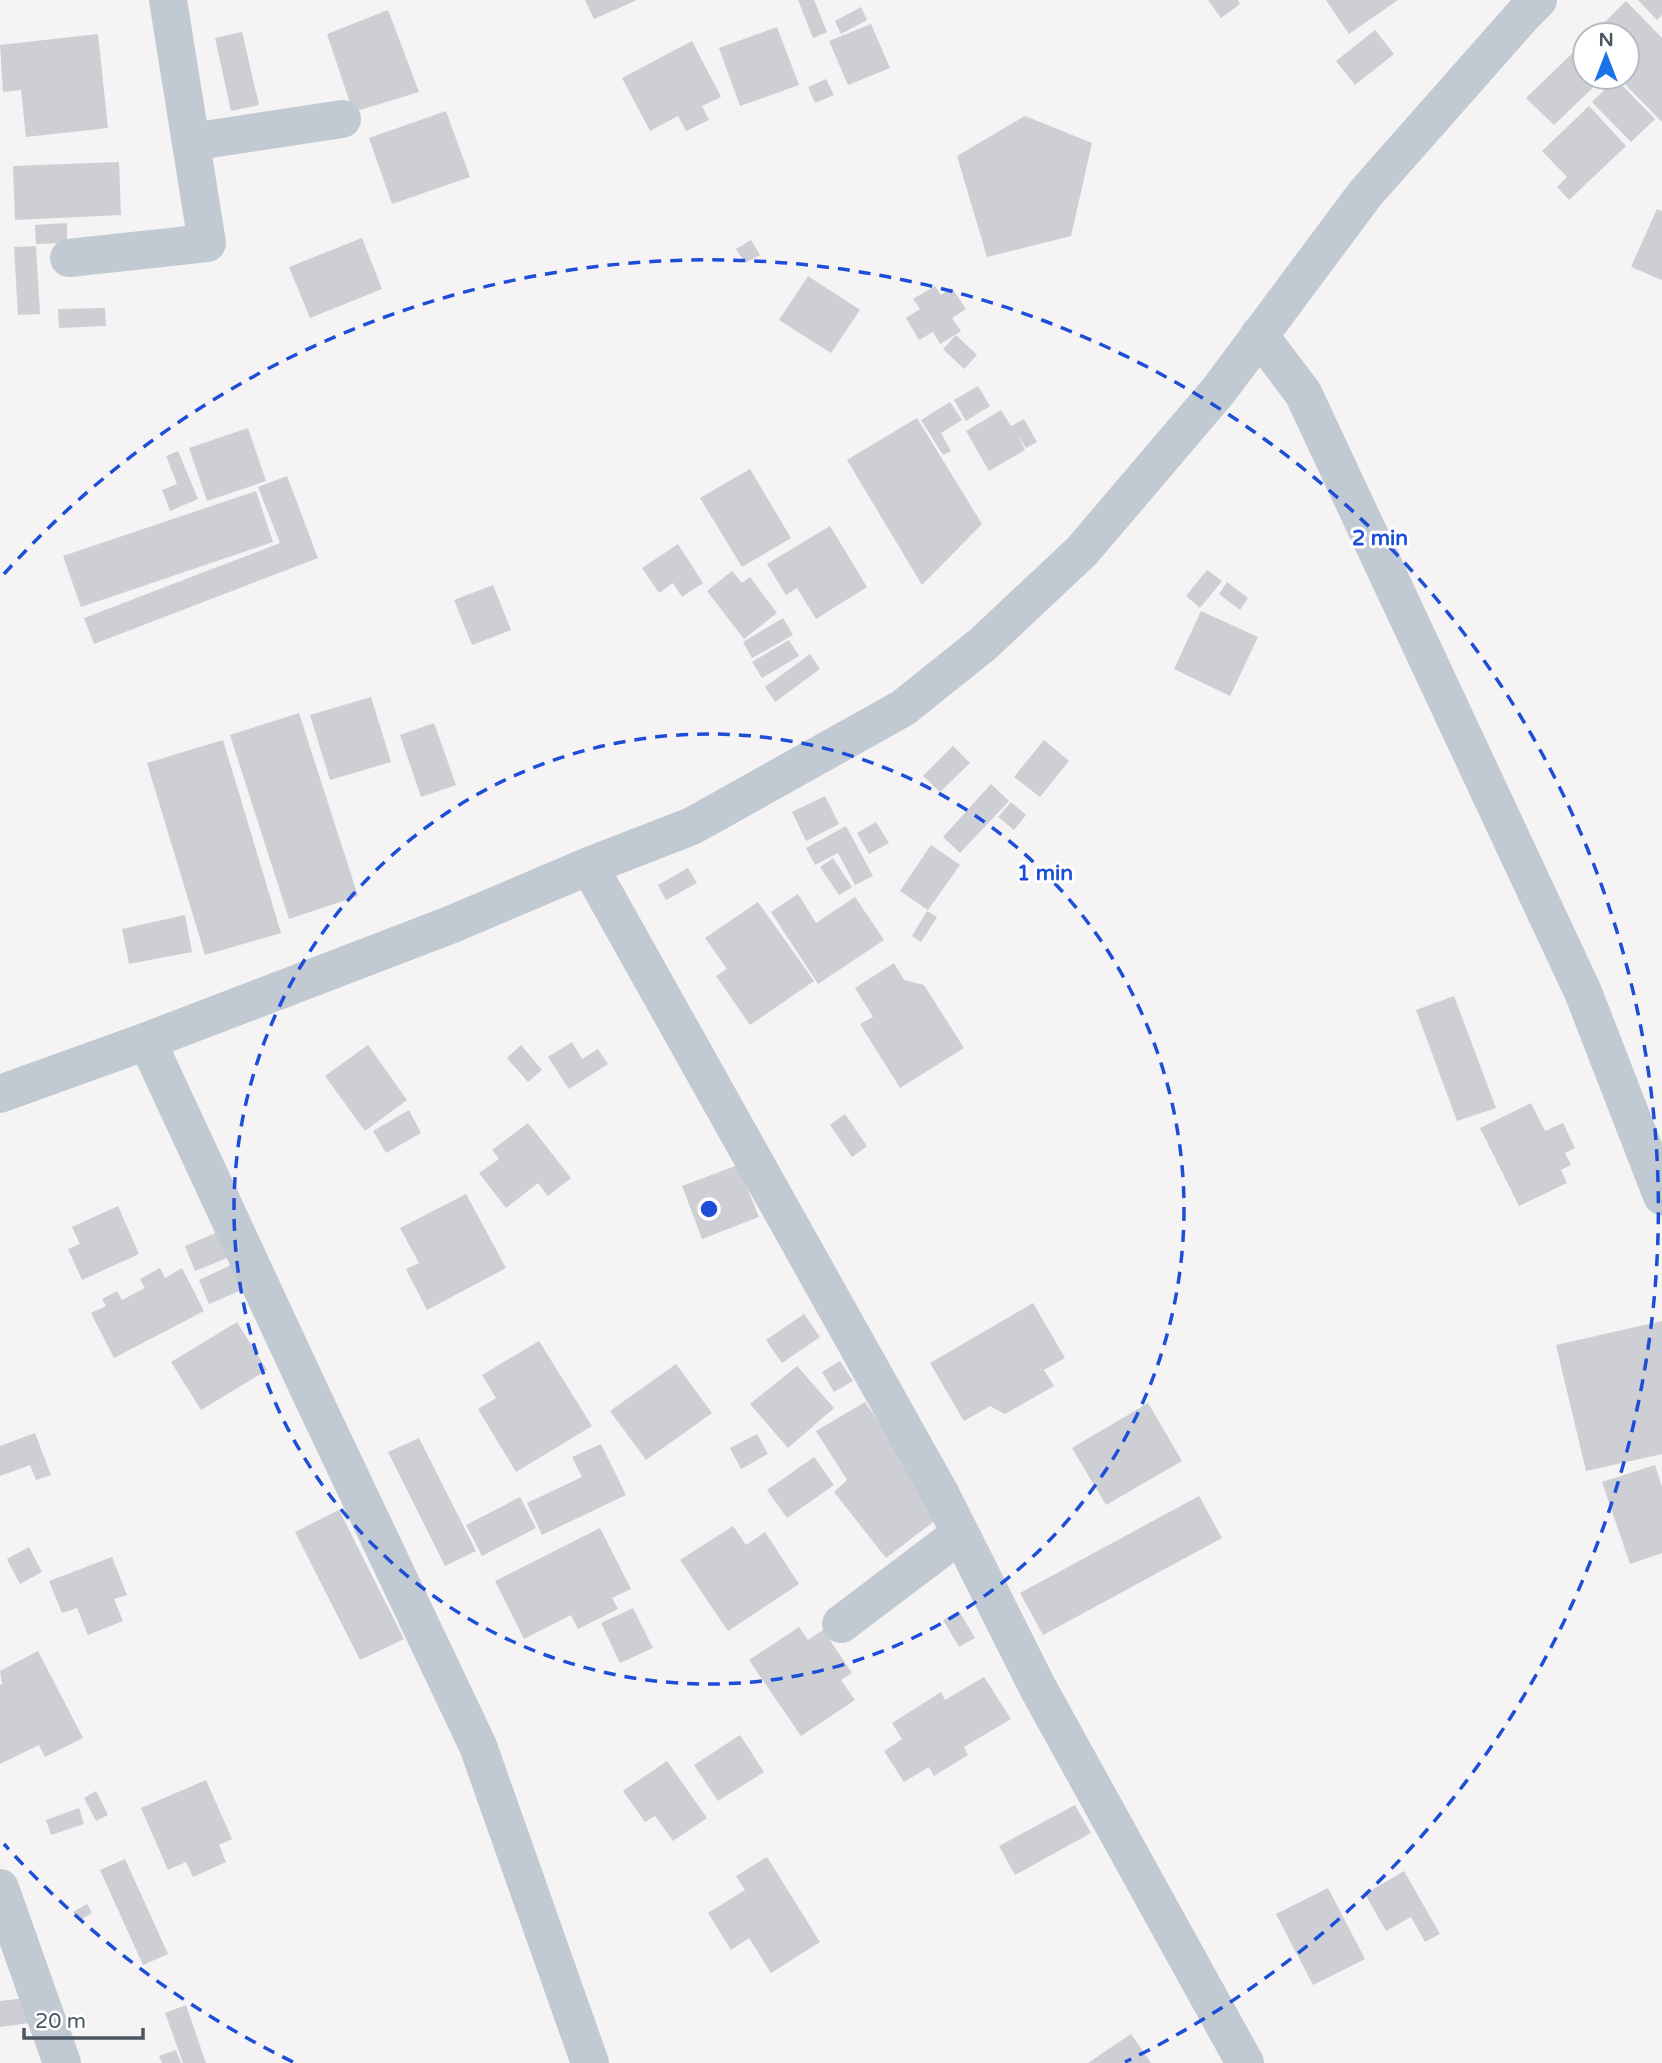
<svg xmlns="http://www.w3.org/2000/svg" width="1662" height="2063" font-family="'Varela Round',sans-serif">
<rect width="100%" height="100%" fill="#f5f3f3"/>
<g fill="#cdcfd5">
<polygon points="585,0 637,0 594,19"/>
<polygon points="798,0 814,0 827,32 813,38"/>
<polygon points="1208,0 1238,0 1240,4 1221,18"/>
<polygon points="1326,0 1398,0 1349,34"/>
<polygon points="1638,0 1662,0 1662,15 1657,20"/>
<polygon points="1626,1 1662,38 1662,122 1618,77 1627,77 1627,35 1592,35"/>
<polygon points="861,7 867,20 841,34 835,21"/>
<polygon points="388,10 419,92 353,112 327,34"/>
<polygon points="871,24 890,68 848,85 829,41"/>
<polygon points="777,27 799,85 740,106 719,48"/>
<polygon points="1375,30 1394,54 1355,85 1336,61"/>
<polygon points="242,32 259,105 231,111 215,38"/>
<polygon points="98,34 108,128 26,137 21,90 3,92 0,45"/>
<polygon points="692,41 721,97 702,106 709,120 686,131 678,116 650,131 622,78"/>
<polygon points="1585,41 1585,77 1604,77 1554,125 1526,98"/>
<polygon points="826,79 834,95 815,103 808,87"/>
<polygon points="1616,79 1655,119 1631,142 1592,102"/>
<polygon points="1589,106 1626,146 1569,200 1557,187 1567,177 1542,151"/>
<polygon points="446,111 470,177 392,204 369,138"/>
<polygon points="1025,116 1092,143 1071,236 987,257 957,156"/>
<polygon points="119,162 121,215 15,220 13,166"/>
<polygon points="1657,209 1662,211 1662,280 1631,267"/>
<polygon points="67,223 67,243 36,244 35,225"/>
<polygon points="362,238 382,289 310,318 289,267"/>
<polygon points="751,240 760,255 745,263 736,249"/>
<polygon points="36,246 40,314 18,315 14,247"/>
<polygon points="808,276 860,310 831,353 779,320"/>
<polygon points="935,286 941,295 952,288 966,309 952,318 961,331 940,344 933,332 919,340 906,318 920,309 913,299"/>
<polygon points="105,308 106,326 59,328 58,309"/>
<polygon points="956,335 977,355 964,369 943,349"/>
<polygon points="978,386 990,406 966,421 954,400"/>
<polygon points="950,402 962,420 941,433 951,451 943,455 921,420"/>
<polygon points="1001,410 1011,426 1024,419 1037,442 1026,448 1017,434 1025,450 989,471 966,431"/>
<polygon points="917,418 982,524 922,585 847,460"/>
<polygon points="248,428 266,481 207,501 189,448"/>
<polygon points="178,451 198,499 170,511 162,490 177,484 166,456"/>
<polygon points="750,469 791,538 742,567 700,498"/>
<polygon points="287,476 318,558 94,644 84,618 280,543 258,487"/>
<polygon points="256,491 273,542 81,607 63,556"/>
<polygon points="830,526 867,587 816,619 797,588 786,595 767,564"/>
<polygon points="678,544 703,583 682,597 673,583 659,593 642,568"/>
<polygon points="1207,570 1222,581 1200,608 1186,596"/>
<polygon points="732,571 742,583 750,577 777,613 744,639 707,591"/>
<polygon points="1227,582 1248,598 1240,610 1219,594"/>
<polygon points="493,585 511,630 472,645 454,600"/>
<polygon points="1201,611 1258,637 1230,696 1174,669"/>
<polygon points="783,618 793,635 752,658 743,642"/>
<polygon points="789,640 799,656 762,678 752,662"/>
<polygon points="810,654 820,669 775,702 765,687"/>
<polygon points="371,697 391,762 330,780 310,715"/>
<polygon points="299,713 358,896 289,919 230,735"/>
<polygon points="434,723 456,785 421,797 400,735"/>
<polygon points="223,740 281,933 205,955 147,763"/>
<polygon points="1044,740 1069,761 1040,797 1014,777"/>
<polygon points="953,746 970,763 940,792 923,776"/>
<polygon points="991,784 1009,801 960,853 943,837"/>
<polygon points="825,796 839,824 806,841 792,812"/>
<polygon points="1011,802 1026,815 1014,830 998,817"/>
<polygon points="876,822 889,843 869,854 857,833"/>
<polygon points="846,826 873,876 855,885 838,853 815,865 806,848"/>
<polygon points="931,845 960,865 928,910 900,891"/>
<polygon points="833,858 852,887 839,895 820,867"/>
<polygon points="688,868 697,883 666,900 658,885"/>
<polygon points="798,894 816,923 855,897 884,940 818,984 771,912"/>
<polygon points="758,902 814,981 750,1025 716,976 727,969 705,938"/>
<polygon points="927,911 937,917 921,942 912,936"/>
<polygon points="185,915 192,952 129,964 122,929"/>
<polygon points="894,963 904,980 924,985 964,1048 900,1088 860,1024 873,1017 855,988"/>
<polygon points="1454,996 1496,1108 1457,1121 1416,1010"/>
<polygon points="572,1042 582,1059 598,1049 608,1064 569,1089 548,1057"/>
<polygon points="368,1045 407,1100 365,1131 325,1076"/>
<polygon points="521,1045 542,1070 528,1082 507,1058"/>
<polygon points="1531,1103 1545,1131 1563,1123 1575,1148 1565,1153 1571,1165 1561,1170 1567,1183 1519,1206 1480,1128"/>
<polygon points="409,1110 421,1133 386,1153 373,1131"/>
<polygon points="845,1114 867,1146 852,1157 830,1125"/>
<polygon points="528,1123 571,1178 548,1196 538,1183 506,1208 479,1173 499,1159 492,1150"/>
<polygon points="738,1165 759,1217 702,1239 682,1186"/>
<polygon points="466,1194 506,1268 427,1310 406,1269 419,1263 400,1228"/>
<polygon points="118,1206 139,1254 82,1280 68,1249 80,1244 72,1227"/>
<polygon points="230,1227 242,1252 195,1271 185,1246"/>
<polygon points="244,1259 256,1284 209,1304 199,1280"/>
<polygon points="160,1268 165,1278 182,1268 204,1311 114,1358 91,1313 106,1306 102,1299 117,1291 122,1300 145,1288 140,1279"/>
<polygon points="1033,1303 1065,1358 1044,1370 1054,1386 1005,1414 990,1406 964,1421 930,1363"/>
<polygon points="804,1314 820,1337 782,1363 766,1340"/>
<polygon points="1662,1321 1662,1454 1586,1471 1556,1345"/>
<polygon points="237,1322 267,1370 201,1410 171,1362"/>
<polygon points="539,1341 592,1426 516,1472 478,1409 496,1398 482,1375"/>
<polygon points="840,1361 853,1381 834,1392 822,1372"/>
<polygon points="676,1364 712,1413 646,1460 610,1411"/>
<polygon points="797,1366 834,1408 788,1448 750,1404"/>
<polygon points="865,1402 941,1516 886,1558 834,1492 847,1480 816,1431"/>
<polygon points="1148,1403 1182,1461 1106,1505 1072,1448"/>
<polygon points="35,1433 51,1475 36,1480 30,1465 0,1476 0,1446"/>
<polygon points="757,1434 768,1454 741,1469 730,1448"/>
<polygon points="419,1438 476,1551 445,1566 388,1452"/>
<polygon points="601,1444 626,1495 542,1535 527,1503 582,1477 572,1457"/>
<polygon points="814,1457 834,1485 787,1518 767,1490"/>
<polygon points="1655,1465 1662,1487 1662,1553 1630,1564 1602,1482"/>
<polygon points="1199,1496 1222,1538 1043,1635 1020,1593"/>
<polygon points="520,1497 536,1528 482,1556 466,1525"/>
<polygon points="339,1510 404,1639 360,1660 295,1532"/>
<polygon points="733,1526 746,1545 765,1532 799,1584 728,1631 680,1560"/>
<polygon points="600,1528 631,1589 612,1598 618,1609 578,1629 571,1615 524,1639 495,1581"/>
<polygon points="29,1547 42,1572 20,1584 7,1559"/>
<polygon points="112,1557 127,1595 114,1599 123,1621 88,1635 77,1608 62,1613 49,1581"/>
<polygon points="633,1608 653,1648 620,1663 601,1623"/>
<polygon points="959,1611 975,1638 959,1647 943,1620"/>
<polygon points="799,1627 808,1640 823,1630 852,1673 841,1680 855,1700 801,1736 749,1660"/>
<polygon points="38,1651 83,1738 45,1757 39,1745 0,1764 0,1685 2,1684 0,1671"/>
<polygon points="984,1677 1011,1719 964,1747 968,1755 934,1776 929,1767 904,1782 884,1751 902,1739 892,1723 941,1692 945,1700"/>
<polygon points="740,1735 764,1772 718,1801 694,1765"/>
<polygon points="667,1761 707,1818 673,1841 655,1816 645,1822 623,1791"/>
<polygon points="206,1780 232,1839 219,1845 226,1862 193,1877 186,1862 168,1870 141,1808"/>
<polygon points="96,1791 108,1815 96,1821 84,1798"/>
<polygon points="1075,1805 1091,1833 1015,1875 999,1846"/>
<polygon points="79,1808 84,1824 51,1835 46,1820"/>
<polygon points="767,1857 820,1942 771,1973 749,1938 731,1950 708,1913 745,1890 736,1876"/>
<polygon points="125,1859 168,1954 143,1965 100,1870"/>
<polygon points="1404,1871 1440,1934 1425,1942 1411,1917 1386,1931 1365,1894"/>
<polygon points="1328,1888 1365,1959 1313,1985 1276,1914"/>
<polygon points="87,1904 92,1913 79,1921 73,1912"/>
<polygon points="34,1997 37,2022 0,2027 0,2001"/>
<polygon points="186,2005 206,2063 183,2063 165,2013"/>
<polygon points="1131,2034 1151,2063 1088,2063"/>
<polygon points="176,2050 181,2063 162,2063 159,2056"/>
</g>
<g fill="none" stroke-linecap="round" stroke-linejoin="round">
<g stroke="#c1cad2" stroke-width="38">
<polyline points="191,142 342,119"/>
<polyline points="69,258 207,243 168,0"/>
<polyline points="1259,335 1303,393 1583,992 1662,1196"/>
<polyline points="589,866 941,1495 1038,1688 1245,2063"/>
<polyline points="147,1041 310,1392 478,1746 590,2063"/>
<polyline points="0,1094 147,1041 450,925 589,866 692,826 903,708 983,644 1082,551 1219,390 1365,194 1523,15 1538,0"/>
<polyline points="841,1624 960,1534"/>
<polyline points="0,1888 62,2063"/>
</g>
</g>
<g fill="none" stroke="#1d4ed8" stroke-width="3.5" stroke-dasharray="12 9">
<circle cx="709" cy="1209" r="475"/>
<path d="M293 2062A949 949 0 0 1 4 1844M4 574A949 949 0 1 1 1125 2062"/>
</g>
<circle cx="709" cy="1209" r="10" fill="#1d4ed8" stroke="#fff" stroke-width="3.5"/>
<g font-size="21" text-anchor="middle" font-weight="bold" fill="#1d4ed8" stroke="#fff" stroke-width="6" stroke-linejoin="round" paint-order="stroke">
<text x="1380" y="545">2 min</text>
<text x="1045" y="880">1 min</text>
</g>
<g transform="translate(1606 56)"><circle r="33" fill="#ffffff" stroke="#b7bbc0" stroke-width="2"/>
<path d="M0-5L12 26L0 18L-12 26Z" fill="#1a73e8"/>
<text y="-10" font-size="19" font-weight="bold" text-anchor="middle" fill="#4a5661">N</text>
</g>
<path d="M24 2028v10h119v-10" fill="none" stroke="#4a5661" stroke-width="3.5"/>
<text x="35" y="2028" font-size="21" fill="#4a5661" stroke="#ffffff" stroke-width="5" paint-order="stroke">20 m</text>
</svg>
